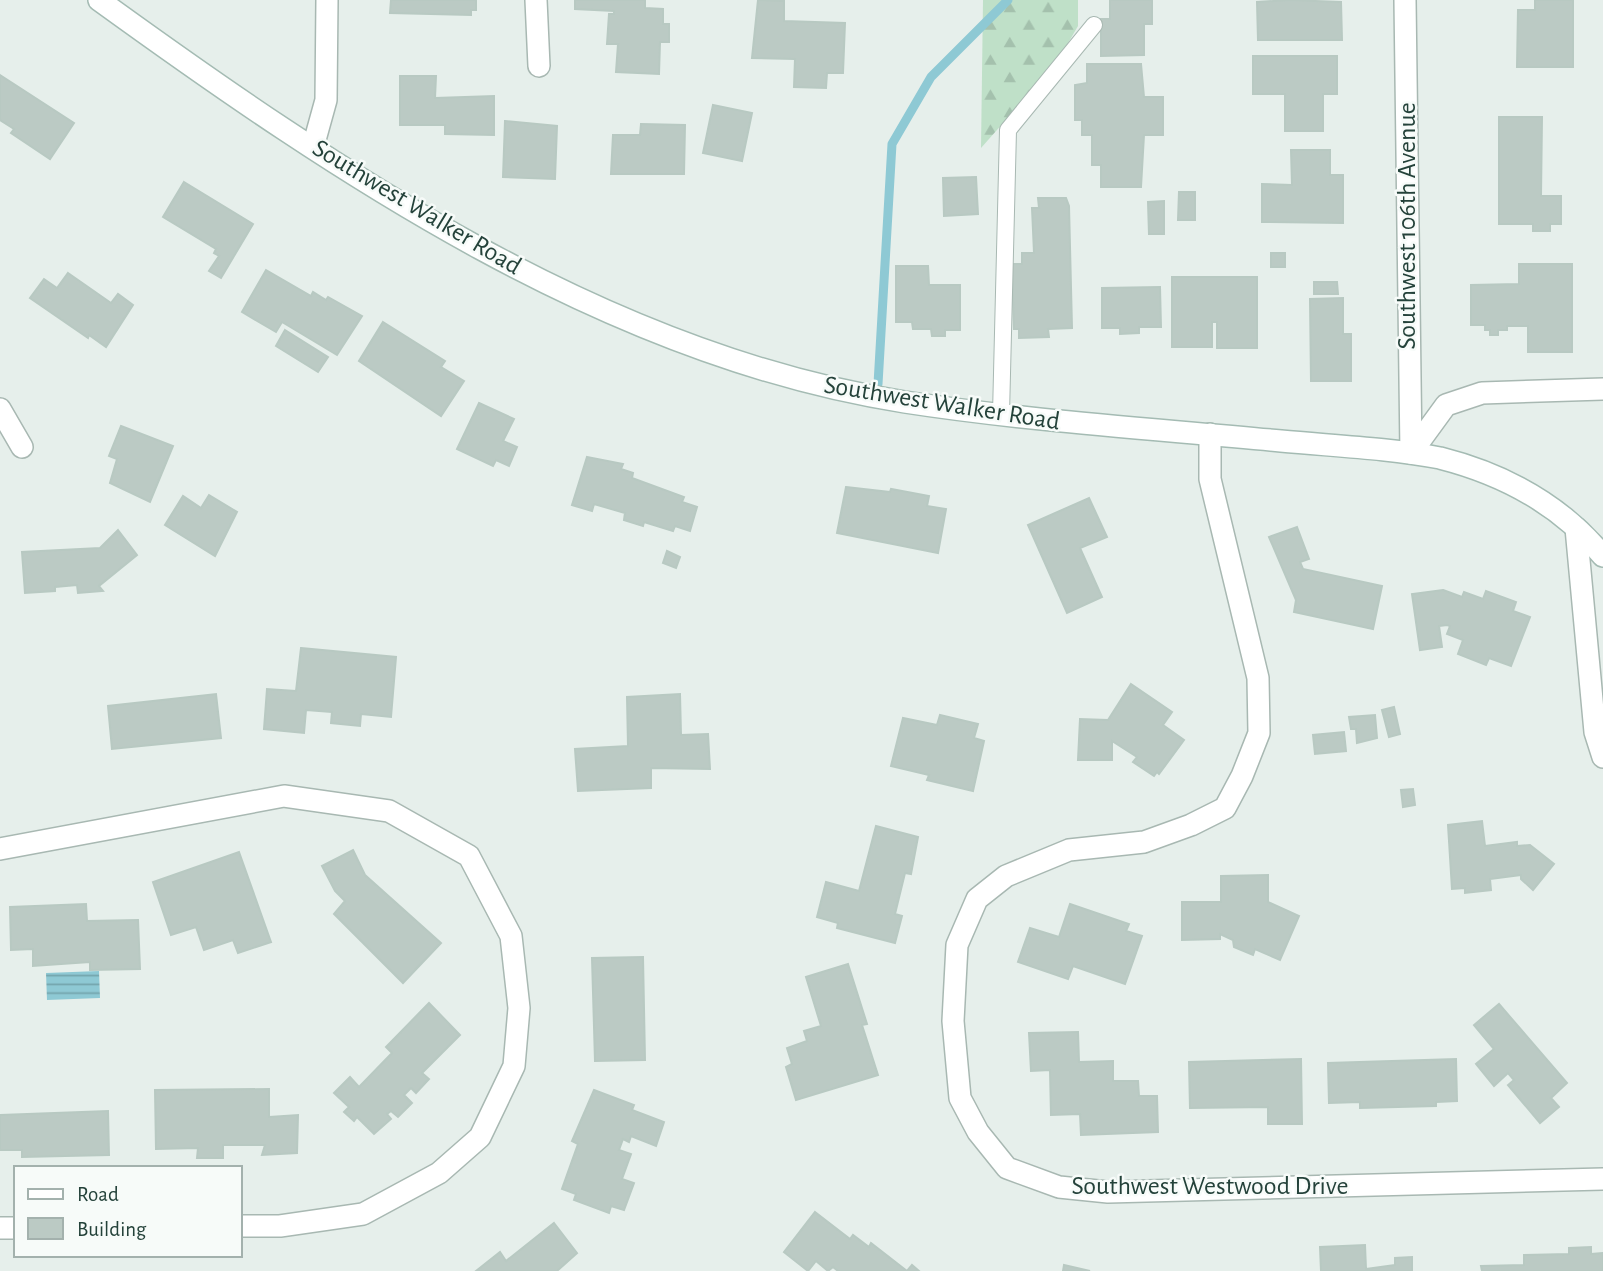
<svg xmlns="http://www.w3.org/2000/svg" width="1603" height="1271" font-family="'Alegreya Sans',sans-serif">
<defs>
<pattern id="forest-firs" width="22" height="20" patternUnits="userSpaceOnUse" patternTransform="scale(1.75)"><rect width="22" height="20" fill="#bfe0c8"/><path d="M5 1l3.5 6h-7zM16 11l3.5 6h-7z" fill="#a4c1ad"/></pattern>
<pattern id="water-rules" width="6" height="5" patternUnits="userSpaceOnUse" patternTransform="scale(1.75)"><rect width="6" height="5" fill="#8ec9d4"/><path d="M0 2.5h6" fill="none" stroke="#74a5ad"/></pattern>
</defs>
<rect width="100%" height="100%" fill="#e6efeb"/>
<polygon fill="url(#forest-firs)" points="983,0 1078,0 1078,26 1057,62 981,148"/>
<polygon fill="url(#water-rules)" points="99,971 100,998 47,1000 46,973"/>
<g fill="none" stroke-linecap="round" stroke-linejoin="round">
<polyline stroke="#8ec9d4" stroke-width="9" points="878,384 892,144 931,77 1008,0"/>
</g>
<g fill="#bbcac4" stroke="#b8c9c2" stroke-width="2">
<polygon points="391,0 476,0 476,10 471,10 471,15 390,13"/>
<polygon points="575,0 645,0 645,8 663,9 663,24 669,24 669,42 660,42 659,74 616,72 618,44 607,44 609,14 614,14 614,11 575,9"/>
<polygon points="758,0 784,1 784,21 845,23 843,73 827,73 826,88 794,87 795,59 752,58"/>
<polygon points="1110,0 1152,0 1152,24 1144,24 1144,55 1101,56 1101,19 1110,19"/>
<polygon points="1290,0 1341,2 1342,40 1258,40 1257,2"/>
<polygon points="1535,0 1573,0 1573,67 1517,67 1518,10 1535,10"/>
<polygon points="1253,56 1337,56 1337,94 1323,94 1323,131 1285,131 1285,94 1253,94"/>
<polygon points="1087,64 1141,64 1144,97 1163,97 1163,135 1144,135 1141,187 1101,187 1101,165 1092,165 1092,135 1082,135 1082,120 1075,120 1075,85 1087,83"/>
<polygon points="0,75 74,123 50,159 11,133 14,129 0,120"/>
<polygon points="400,76 436,76 435,98 494,96 494,135 445,134 445,125 400,125"/>
<polygon points="713,105 752,113 742,161 703,153"/>
<polygon points="1499,117 1542,117 1541,196 1561,196 1561,224 1550,224 1550,231 1533,231 1533,224 1499,224"/>
<polygon points="505,121 557,126 555,179 503,177"/>
<polygon points="641,124 685,125 684,174 611,174 613,135 640,135"/>
<polygon points="1291,150 1330,150 1330,175 1343,175 1343,223 1262,222 1262,184 1292,185"/>
<polygon points="976,177 978,214 944,216 943,178"/>
<polygon points="184,182 253,224 221,278 209,271 219,256 214,253 216,249 163,217"/>
<polygon points="1179,192 1195,192 1195,220 1178,220"/>
<polygon points="1038,198 1066,198 1069,206 1072,328 1048,329 1049,337 1019,338 1019,329 1014,329 1012,264 1022,264 1022,253 1034,253 1032,208 1039,208"/>
<polygon points="1164,201 1164,234 1149,234 1148,202"/>
<rect x="1271" y="253" width="14" height="14"/>
<polygon points="1519,264 1572,264 1572,352 1528,352 1528,326 1507,326 1507,330 1498,330 1498,335 1490,335 1490,330 1485,330 1485,325 1471,325 1471,285 1519,284"/>
<polygon points="896,266 928,266 929,285 960,285 960,330 945,330 945,336 932,336 931,329 913,329 912,322 896,322"/>
<polygon points="266,270 311,296 313,292 326,300 328,297 362,316 337,355 282,322 276,332 242,312"/>
<polygon points="68,273 111,303 118,294 133,305 106,347 89,335 88,338 30,298 44,279 57,288"/>
<polygon points="1172,277 1257,277 1257,348 1217,348 1217,322 1212,322 1212,347 1172,347"/>
<polygon points="1314,282 1337,282 1338,294 1314,294"/>
<polygon points="1160,287 1161,327 1139,327 1139,333 1120,334 1120,328 1102,328 1102,288"/>
<polygon points="1343,298 1343,334 1351,334 1351,381 1311,381 1310,299"/>
<polygon points="383,322 445,361 441,367 464,381 441,416 359,361"/>
<polygon points="285,330 328,357 318,372 276,346"/>
<polygon points="479,403 514,419 503,441 517,447 509,466 496,460 493,466 457,449"/>
<polygon points="121,426 173,446 150,502 110,483 117,459 109,456"/>
<polygon points="587,457 623,464 621,469 633,473 632,478 684,497 682,502 697,507 690,531 675,526 673,531 644,522 643,526 624,520 625,513 594,504 592,511 572,505"/>
<polygon points="846,487 890,492 891,489 929,496 927,506 946,509 938,553 837,533"/>
<polygon points="209,495 237,512 215,556 165,525 183,496 201,508"/>
<polygon points="1089,498 1107,537 1080,548 1102,597 1067,613 1028,525"/>
<polygon points="1297,527 1309,559 1300,562 1303,569 1382,586 1373,629 1294,612 1296,600 1269,537"/>
<polygon points="118,530 137,555 99,586 103,591 78,593 77,585 55,587 55,591 25,593 22,552 100,548"/>
<polygon points="667,551 680,557 676,568 663,563"/>
<polygon points="1443,590 1462,597 1464,592 1483,599 1486,591 1516,602 1513,611 1530,617 1511,666 1489,658 1486,665 1458,654 1463,640 1447,634 1450,626 1447,625 1439,626 1442,647 1420,650 1412,594"/>
<polygon points="301,648 396,657 391,717 361,714 360,726 331,723 332,712 306,710 304,733 264,729 267,689 296,691"/>
<polygon points="1131,684 1172,712 1163,725 1184,740 1159,774 1157,772 1154,776 1133,762 1137,757 1112,741 1112,760 1078,760 1080,719 1108,720"/>
<polygon points="216,694 221,738 112,749 108,706"/>
<polygon points="680,694 681,735 708,734 710,769 651,768 651,788 578,791 575,749 628,746 627,697"/>
<polygon points="1394,707 1400,734 1389,737 1382,710"/>
<polygon points="940,715 978,724 974,738 984,741 973,791 927,780 929,775 891,766 903,718 937,725"/>
<polygon points="1375,715 1377,738 1357,743 1356,729 1351,729 1349,717"/>
<polygon points="1344,732 1346,751 1315,754 1313,735"/>
<polygon points="1413,789 1415,805 1403,807 1401,790"/>
<polygon points="1482,821 1485,846 1517,842 1517,846 1530,845 1554,864 1533,890 1521,879 1521,875 1490,879 1491,890 1465,893 1465,888 1452,889 1448,825"/>
<polygon points="876,826 918,837 911,874 905,873 895,914 902,916 895,943 837,928 838,923 817,917 826,882 859,891"/>
<polygon points="353,850 365,875 441,943 403,983 334,914 345,901 335,891 322,866"/>
<polygon points="239,852 271,942 238,953 233,940 204,950 196,927 171,935 153,882"/>
<polygon points="1268,875 1268,902 1299,916 1280,960 1255,949 1253,955 1234,947 1233,940 1220,934 1220,939 1182,940 1182,902 1221,902 1221,876"/>
<polygon points="86,904 87,921 138,920 140,969 90,970 90,962 33,966 33,949 11,950 10,907"/>
<polygon points="1070,904 1129,924 1126,931 1142,936 1125,984 1073,966 1068,979 1018,962 1030,928 1059,937"/>
<polygon points="643,957 645,1060 595,1061 592,958"/>
<polygon points="848,964 867,1024 862,1025 878,1075 796,1100 786,1067 792,1064 787,1048 807,1041 804,1031 821,1026 806,977"/>
<polygon points="429,1003 460,1035 422,1073 429,1079 416,1093 411,1088 404,1095 412,1103 398,1117 391,1111 387,1114 391,1119 374,1134 357,1117 354,1121 344,1112 349,1107 334,1093 350,1077 359,1087 392,1053 386,1047"/>
<polygon points="1499,1004 1567,1083 1551,1098 1559,1107 1540,1123 1508,1085 1514,1080 1508,1073 1494,1086 1476,1064 1494,1049 1474,1025"/>
<polygon points="1078,1032 1079,1062 1113,1061 1113,1081 1138,1081 1139,1096 1157,1096 1158,1132 1081,1135 1080,1114 1051,1115 1050,1070 1031,1071 1029,1033"/>
<polygon points="1301,1059 1302,1124 1268,1124 1268,1107 1190,1108 1189,1062"/>
<polygon points="1456,1059 1457,1101 1436,1102 1436,1106 1360,1108 1360,1102 1329,1103 1328,1063"/>
<polygon points="269,1089 269,1117 298,1115 297,1153 262,1155 265,1145 223,1145 223,1158 197,1158 198,1148 156,1149 155,1090"/>
<polygon points="594,1090 634,1105 632,1110 664,1122 656,1146 631,1136 629,1142 623,1139 619,1150 631,1154 622,1179 634,1183 624,1210 611,1206 609,1213 574,1200 576,1194 562,1189 578,1144 572,1141"/>
<polygon points="108,1111 109,1155 22,1157 22,1150 0,1150 0,1115"/>
<polygon points="815,1212 850,1239 853,1235 869,1247 871,1243 907,1271 912,1265 919,1271 838,1271 833,1267 828,1271 816,1261 808,1271 784,1252"/>
<polygon points="554,1223 577,1253 557,1271 476,1271 500,1252 506,1261"/>
<polygon points="1365,1245 1366,1269 1395,1265 1395,1258 1412,1257 1412,1271 1321,1271 1320,1247"/>
<polygon points="1591,1247 1591,1254 1603,1253 1603,1271 1482,1271 1481,1266 1524,1265 1524,1255 1569,1254 1569,1248"/>
<polygon points="1064,1265 1090,1271 1063,1271"/>
</g>
<g fill="none" stroke-linecap="round" stroke-linejoin="round">
<defs>
<polyline id="lane" points="1001,414 1008,130 1094,25"/>
<g id="street">
<polyline points="536,0 539,66"/>
<polyline points="1405,0 1411,453"/>
<polyline points="313,147 326,100 327,0"/>
<polyline points="0,409 22,447"/>
<polyline points="1210,434 1210,479 1258,678 1259,733 1242,776 1225,808 1191,825 1144,842 1069,850 1006,876 977,899 957,945 953,1021 960,1098 978,1132 1007,1168 1059,1187 1108,1192 1603,1179"/>
<polyline points="1411,453 1446,405 1482,393 1603,389"/>
<polyline points="1576,528 1595,732 1603,757"/>
<polyline points="0,849 284,796 389,811 469,856 511,936 519,1008 514,1066 480,1137 439,1173 363,1214 280,1226 240,1226"/>
<polyline points="0,1228 16,1228"/>
</g>
<path id="secondary" d="M99 0C338 173 608 356 905 402 1029 421 1156 429 1281 441 1334 446 1388 448 1440 458 1503 474 1561 505 1603 556"/>
</defs>
<use href="#lane" stroke="#a8b8b2" stroke-width="18"/>
<use href="#street" stroke="#a8b8b2" stroke-width="24"/>
<use href="#secondary" stroke="#a4bbb3" stroke-width="24"/>
<use href="#lane" stroke="#fff" stroke-width="16"/>
<use href="#street" stroke="#fff" stroke-width="21"/>
<use href="#secondary" stroke="#fff" stroke-width="21"/>
</g>
<g text-anchor="middle" dominant-baseline="central" stroke-width="5" stroke-linejoin="round" paint-order="stroke">
<g font-size="26" fill="#24423a" stroke="#f7fbf9">
<text transform="translate(417 207) rotate(31)">Southwest Walker Road</text>
<text transform="translate(1407 226) rotate(-90)">Southwest 106th Avenue</text>
<text transform="translate(942 403) rotate(9)">Southwest Walker Road</text>
<text x="1210" y="1186">Southwest Westwood Drive</text>
</g>
</g>
<rect x="14" y="1166" width="228" height="91" fill="#f7fbf9" stroke="#a3b1ad" stroke-width="2"/>
<rect x="28" y="1189" width="35" height="10" fill="#ffffff" stroke="#a3b1ad" stroke-width="2"/>
<text x="77" y="1201" font-size="21" fill="#24423a">Road</text>
<rect x="28" y="1218" width="35" height="21" fill="#bbcac4" stroke="#a3b1ad" stroke-width="2"/>
<text x="77" y="1236" font-size="21" fill="#24423a">Building</text>
</svg>
